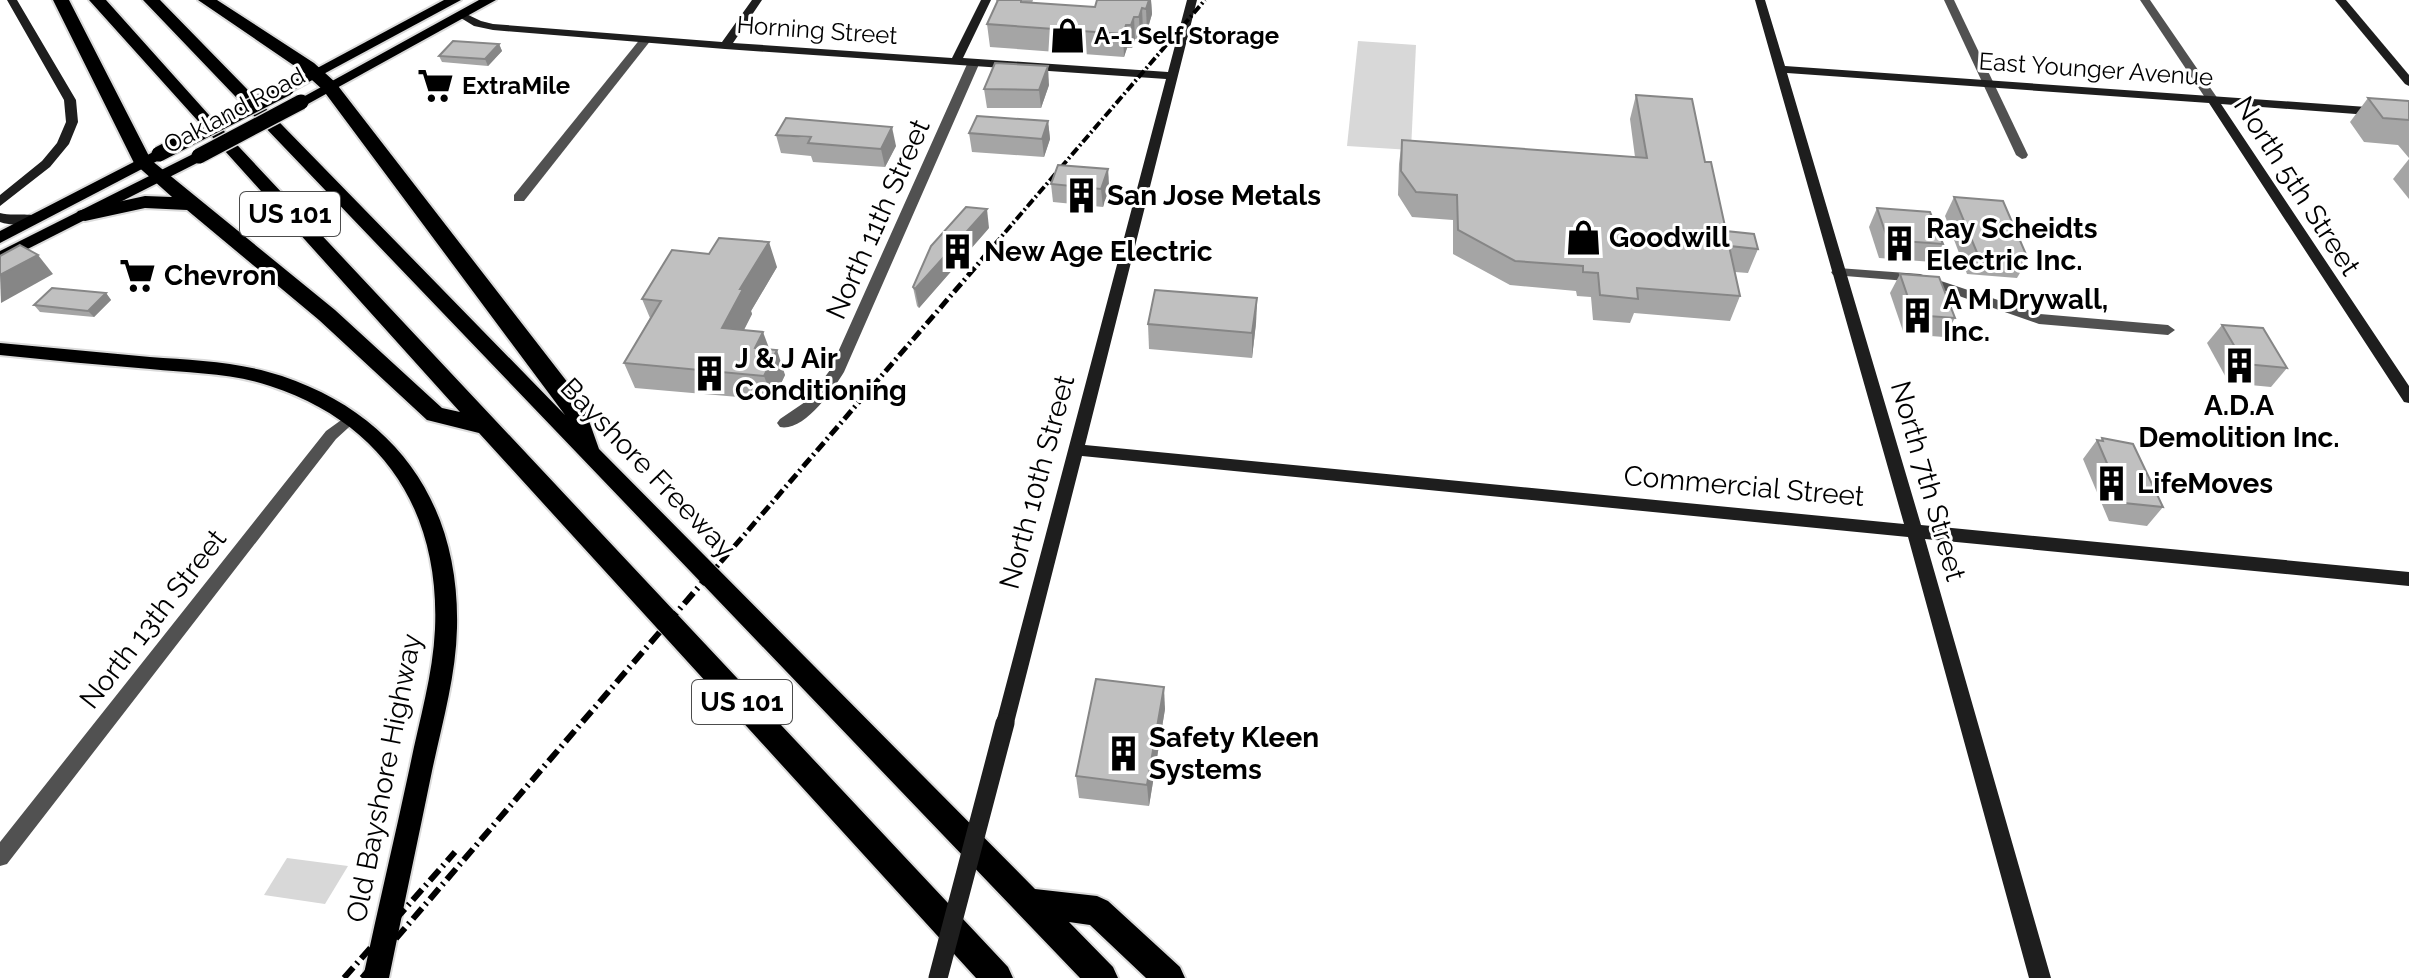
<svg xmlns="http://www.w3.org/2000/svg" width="2409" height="978" font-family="Raleway,sans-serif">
<rect width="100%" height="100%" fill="#fff"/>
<g fill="#d8d8d8">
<polygon points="1358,41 1416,45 1411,150 1347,146"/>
<polygon points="287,858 348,866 325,904 264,895"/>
</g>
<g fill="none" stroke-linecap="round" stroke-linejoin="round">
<defs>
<g id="primary">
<polygon points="444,0 461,0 292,91 282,91 280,88"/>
<polygon points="479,0 496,0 306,105 296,105 294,102"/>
<polygon points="159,149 165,151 165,157 0,243 0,231"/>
<polygon points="199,151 207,156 205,159 0,263 0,251"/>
<path d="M0 343C50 348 100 352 150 357 194 360 240 362 282 376 398 415 460 506 457 628 456 676 442 724 432 771 418 840 403 909 389 978H363C378 907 395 837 410 766 419 721 433 675 435 629 440 511 383 423 270 386 232 373 190 373 150 369 100 365 50 360 0 355Z"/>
</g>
<g id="highway">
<polygon points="53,0 69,0 151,160 335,310 442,408 460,412 89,0 106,0 209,115 1008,967 1013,978 976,978 479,433 427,420 319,320 187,210 145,208 85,221 78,219 75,215 78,211 85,209 145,196 172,197 134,163"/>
<polygon points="143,0 160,0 565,415 323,90 302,71 198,0 217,0 314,63 335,82 582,401 599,449 1035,889 1097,896 1108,901 1180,967 1185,978 1146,978 1090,925 1069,922 1113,967 1118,978 1080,978"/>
</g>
</defs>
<use href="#primary" stroke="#dbdbdb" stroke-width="4"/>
<use href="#highway" stroke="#dbdbdb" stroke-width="4"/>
<g fill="#515151" fill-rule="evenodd">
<polygon points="1944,0 1954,0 2028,155 2026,158 2022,159 2016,155"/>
<polygon points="2140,0 2150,0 2218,99 2216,102 2208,102"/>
<polygon points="641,38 651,40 524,201 514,201 514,195"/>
<path d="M974 59 980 62 844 372C833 390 804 432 780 427L777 423 780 419 808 400 830 370 968 62Z"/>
<polygon points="1838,268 1920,274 2040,314 2168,325 2175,330 2168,335 2039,324 1919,282 1833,275 1831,272"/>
<polygon points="351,413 356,414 359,418 336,439 7,864 0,866 0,842 326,431"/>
</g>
<g fill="#1e1e1e" fill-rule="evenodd">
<polygon points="7,0 17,0 76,100 78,122 69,144 50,167 0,206 0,195 42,161 57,143 66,122 64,100"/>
<polygon points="752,0 762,0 733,43 952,58 981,0 991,0 963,58 1168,72 1187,0 1197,0 1085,445 1904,524 1755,0 1765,0 1785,66 2409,110 2409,118 2221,104 2409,386 2409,403 2404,402 2209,103 1787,73 1921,525 2409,572 2409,586 1925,539 2051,978 2029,978 1908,537 1082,456 1014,723 1012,729 1005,731 998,729 996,723 1166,79 725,49 493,30 474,26 456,15 462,12 481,21 493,24 722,42"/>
<polygon points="2335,0 2346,0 2409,75 2409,86 2405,84"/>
<path d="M0 213C13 217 31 211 42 219 33 226 11 226 0 222Z"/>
</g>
<use href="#primary" fill="#000" fill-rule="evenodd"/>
<use href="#highway" fill="#000" fill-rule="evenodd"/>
<polyline stroke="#000" stroke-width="4" stroke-dasharray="9 3 2 3" stroke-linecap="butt" points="983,258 1205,0"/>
<polyline stroke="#000" stroke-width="5" stroke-dasharray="11 4 2 4" stroke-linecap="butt" points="707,578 985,256"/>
<g stroke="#000" stroke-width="6" stroke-dasharray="14 5 2 5" stroke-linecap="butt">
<polyline points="344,978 455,852"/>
<polyline points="362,978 708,576"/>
</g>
<defs>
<g id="primary-bridge">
<polyline points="159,154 287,88"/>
<polyline points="199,156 301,102"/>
</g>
</defs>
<use href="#primary-bridge" stroke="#dbdbdb" stroke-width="18" stroke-linecap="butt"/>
<polyline stroke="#1e1e1e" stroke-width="19" points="938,978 1005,723"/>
<use href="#primary-bridge" stroke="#000" stroke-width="15"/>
</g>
<g fill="#a5a5a5">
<polygon points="996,0 1033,0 1032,3 1095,7 1097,0 1151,0 1152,14 1147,31 1143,31 1140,40 1135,39 1132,48 1127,48 1124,57 990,47 987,24 997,2"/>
<polygon points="499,44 502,51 488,66 442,62 439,56"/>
<polygon points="1049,85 1041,108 987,108 984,89"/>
<polygon points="1636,95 1705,162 1726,231 1758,249 1748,273 1735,272 1740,296 1730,321 1634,313 1630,323 1593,320 1591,297 1577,296 1576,291 1510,285 1453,254 1453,220 1412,217 1398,195 1399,164 1402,140 1635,157 1630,119"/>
<polygon points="2368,98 2409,101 2409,158 2398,145 2364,142 2350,122"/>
<polygon points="1048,121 1050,139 1044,157 972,152 969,133"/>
<polygon points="776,135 896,146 885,167 813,162 811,156 781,153"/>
<polygon points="2409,159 2409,199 2393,179"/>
<polygon points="1108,169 1109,188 1103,207 1053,202 1051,184"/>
<polygon points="1954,197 2028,259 2017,278 1967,274 1945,216"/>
<polygon points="1877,208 1943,244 1933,262 1879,258 1869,227"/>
<polygon points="989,228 919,308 917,306 913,287"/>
<polygon points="709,254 777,267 751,311 752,314 744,330 769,349 785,375 773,400 635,388 624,363 650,318 642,299"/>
<polygon points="1900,274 1955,318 1944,337 1904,334 1890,293"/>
<polygon points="106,293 111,300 94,317 40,312 34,305"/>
<polygon points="1257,298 1256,323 1252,358 1149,349 1148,324"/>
<polygon points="2222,325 2287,368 2271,387 2229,383 2207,343"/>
<polygon points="2102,438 2163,507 2147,526 2109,521 2083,459 2097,440 2101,441"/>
<polygon points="1165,709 1149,806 1079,798 1076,776"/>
</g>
<g fill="#868686">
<polygon points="1149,0 1151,0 1152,14 1147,31 1146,9"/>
<polygon points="1142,8 1143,31 1140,40 1139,17"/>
<polygon points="1134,17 1135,39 1132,48 1131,25"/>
<polygon points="1126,25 1127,48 1124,57 1123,34"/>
<polygon points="499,44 502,51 488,66 485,59"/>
<polygon points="1048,66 1049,85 1041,108 1039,90"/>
<polygon points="1048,121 1050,139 1044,157 1042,139"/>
<polygon points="892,127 896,146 885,167 881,149"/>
<polygon points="1108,169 1109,188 1103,207 1101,189"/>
<polygon points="987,209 989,228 919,308 915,289"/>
<polygon points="769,242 777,267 751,311 752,314 732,353 722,328 740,289"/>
<polygon points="38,255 53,274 1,303 0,275"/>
<polygon points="106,293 111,300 94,317 88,311"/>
<polygon points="1257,298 1256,323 1252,358 1252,333"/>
<polygon points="763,332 772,356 755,348"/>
<polygon points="777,350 785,375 773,400 764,376"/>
<polygon points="1164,687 1165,709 1149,806 1147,785"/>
</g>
<g fill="#c0c0c0" stroke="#868686" stroke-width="2">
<polygon points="998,0 1021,0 1021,2 1095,7 1097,0 1149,0 1146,9 1142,8 1139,17 1134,17 1131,25 1126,25 1123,34 987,24"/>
<polygon points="453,41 499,44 485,59 439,56"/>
<polygon points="995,63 1048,66 1039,90 984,89"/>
<polygon points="1636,95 1692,99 1705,162 1711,162 1726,231 1754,234 1758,249 1729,246 1740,296 1637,288 1638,299 1600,295 1598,273 1583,272 1583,266 1515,261 1458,230 1457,195 1416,192 1401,171 1402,140 1647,158"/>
<polygon points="2368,98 2409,101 2409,120 2383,118"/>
<polygon points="977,116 1048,121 1042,139 969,133"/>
<polygon points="786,118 892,127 881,149 808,143 811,137 776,135"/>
<polygon points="1058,165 1108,169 1101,189 1051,184"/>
<polygon points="1954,197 2003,201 2028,259 1978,255"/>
<polygon points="966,207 987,209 915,289 913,287 931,246"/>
<polygon points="1877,208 1930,212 1943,244 1888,240"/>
<polygon points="719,238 769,242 740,289 743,289 722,328 763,332 755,348 777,350 764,376 624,363 661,301 642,299 672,250 709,254"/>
<polygon points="20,245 38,255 0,275 0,256"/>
<polygon points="1900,274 1939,277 1955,318 1914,315"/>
<polygon points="52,288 106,293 88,311 34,305"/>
<polygon points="1155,290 1257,298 1252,333 1148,324"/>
<polygon points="2222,325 2263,328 2287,368 2245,364"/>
<polygon points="2102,438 2133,444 2163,507 2124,503 2097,440 2103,441"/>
<polygon points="1096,679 1164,687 1147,785 1076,776"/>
</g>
<defs>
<symbol id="shop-bare" viewBox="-9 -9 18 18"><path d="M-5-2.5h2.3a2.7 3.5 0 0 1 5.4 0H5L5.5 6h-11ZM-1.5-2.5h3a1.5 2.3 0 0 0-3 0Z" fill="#000" stroke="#fff" stroke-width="2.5" paint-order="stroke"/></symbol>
<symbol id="supermarket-bare" viewBox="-9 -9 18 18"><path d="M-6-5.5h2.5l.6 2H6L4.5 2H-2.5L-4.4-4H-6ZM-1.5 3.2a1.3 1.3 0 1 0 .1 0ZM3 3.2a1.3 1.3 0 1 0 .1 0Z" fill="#000" stroke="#fff" stroke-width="2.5" paint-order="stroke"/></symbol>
<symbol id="building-bare" viewBox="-9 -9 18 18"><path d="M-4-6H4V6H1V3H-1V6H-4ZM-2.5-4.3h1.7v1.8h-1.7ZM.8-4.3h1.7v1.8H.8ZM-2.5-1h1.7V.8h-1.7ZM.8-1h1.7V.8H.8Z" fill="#000" stroke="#fff" stroke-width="2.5" paint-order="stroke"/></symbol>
</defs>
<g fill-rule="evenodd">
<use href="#shop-bare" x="1042" y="10" width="51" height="51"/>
<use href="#supermarket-bare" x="410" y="60" width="51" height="51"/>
<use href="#building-bare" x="1056" y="170" width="51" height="51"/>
<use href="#shop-bare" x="1558" y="212" width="51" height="51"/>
<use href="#building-bare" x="1874" y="218" width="51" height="51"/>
<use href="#building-bare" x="932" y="226" width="51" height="51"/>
<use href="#supermarket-bare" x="112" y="250" width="51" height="51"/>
<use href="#building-bare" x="1892" y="290" width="51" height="51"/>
<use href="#building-bare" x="2214" y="340" width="51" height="51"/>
<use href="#building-bare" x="684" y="348" width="51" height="51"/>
<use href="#building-bare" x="2086" y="458" width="51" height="51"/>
<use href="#building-bare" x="1098" y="728" width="51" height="51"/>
</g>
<g text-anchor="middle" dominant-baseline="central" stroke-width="6" stroke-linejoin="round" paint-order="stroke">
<g font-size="24" fill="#000" stroke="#fff">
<text transform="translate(817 30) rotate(4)">Horning Street</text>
<text transform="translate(2096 69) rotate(4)">East Younger Avenue</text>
<text transform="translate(234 110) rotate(-28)">Oakland Road</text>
</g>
<g font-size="24" font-weight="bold" fill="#000" stroke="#fff" text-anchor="start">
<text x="1094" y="35">A-1 Self Storage</text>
<text x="462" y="85">ExtraMile</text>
</g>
<g fill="#fff" stroke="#4c4c4c" stroke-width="2">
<rect x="240" y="192" width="100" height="44" rx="6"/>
<rect x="692" y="680" width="100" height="44" rx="6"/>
</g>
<g font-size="26" font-weight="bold" fill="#000">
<text x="290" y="214">US 101</text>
<text x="742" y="702">US 101</text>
</g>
<g font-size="28" fill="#000" stroke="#fff">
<text transform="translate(2297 186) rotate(57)">North 5th Street</text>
<text transform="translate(878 219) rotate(-66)">North 11th Street</text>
<text transform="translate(648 468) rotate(46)">Bayshore Freeway</text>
<text transform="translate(1928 481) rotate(74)">North 7th Street</text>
<text transform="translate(1037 482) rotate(-75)">North 10th Street</text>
<text transform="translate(1744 486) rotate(5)">Commercial Street</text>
<text transform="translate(153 619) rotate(-52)">North 13th Street</text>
<text transform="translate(384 778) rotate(-79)">Old Bayshore Highway</text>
</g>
<g font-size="28" font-weight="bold" fill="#000" stroke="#fff" text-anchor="start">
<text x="1107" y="195">San Jose Metals</text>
<text x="1926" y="228">Ray Scheidts<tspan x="1926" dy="32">Electric Inc.</tspan></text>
<text x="1609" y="237">Goodwill</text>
<text x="984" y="251">New Age Electric</text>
<text x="164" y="275">Chevron</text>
<text x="1943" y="299">A M Drywall,<tspan x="1943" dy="32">Inc.</tspan></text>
<text x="735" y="358">J &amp; J Air<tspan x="735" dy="32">Conditioning</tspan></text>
<text x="2239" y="405" text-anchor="middle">A.D.A<tspan x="2239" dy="32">Demolition Inc.</tspan></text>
<text x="2137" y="483">LifeMoves</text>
<text x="1149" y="737">Safety Kleen<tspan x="1149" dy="32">Systems</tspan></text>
</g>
</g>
</svg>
